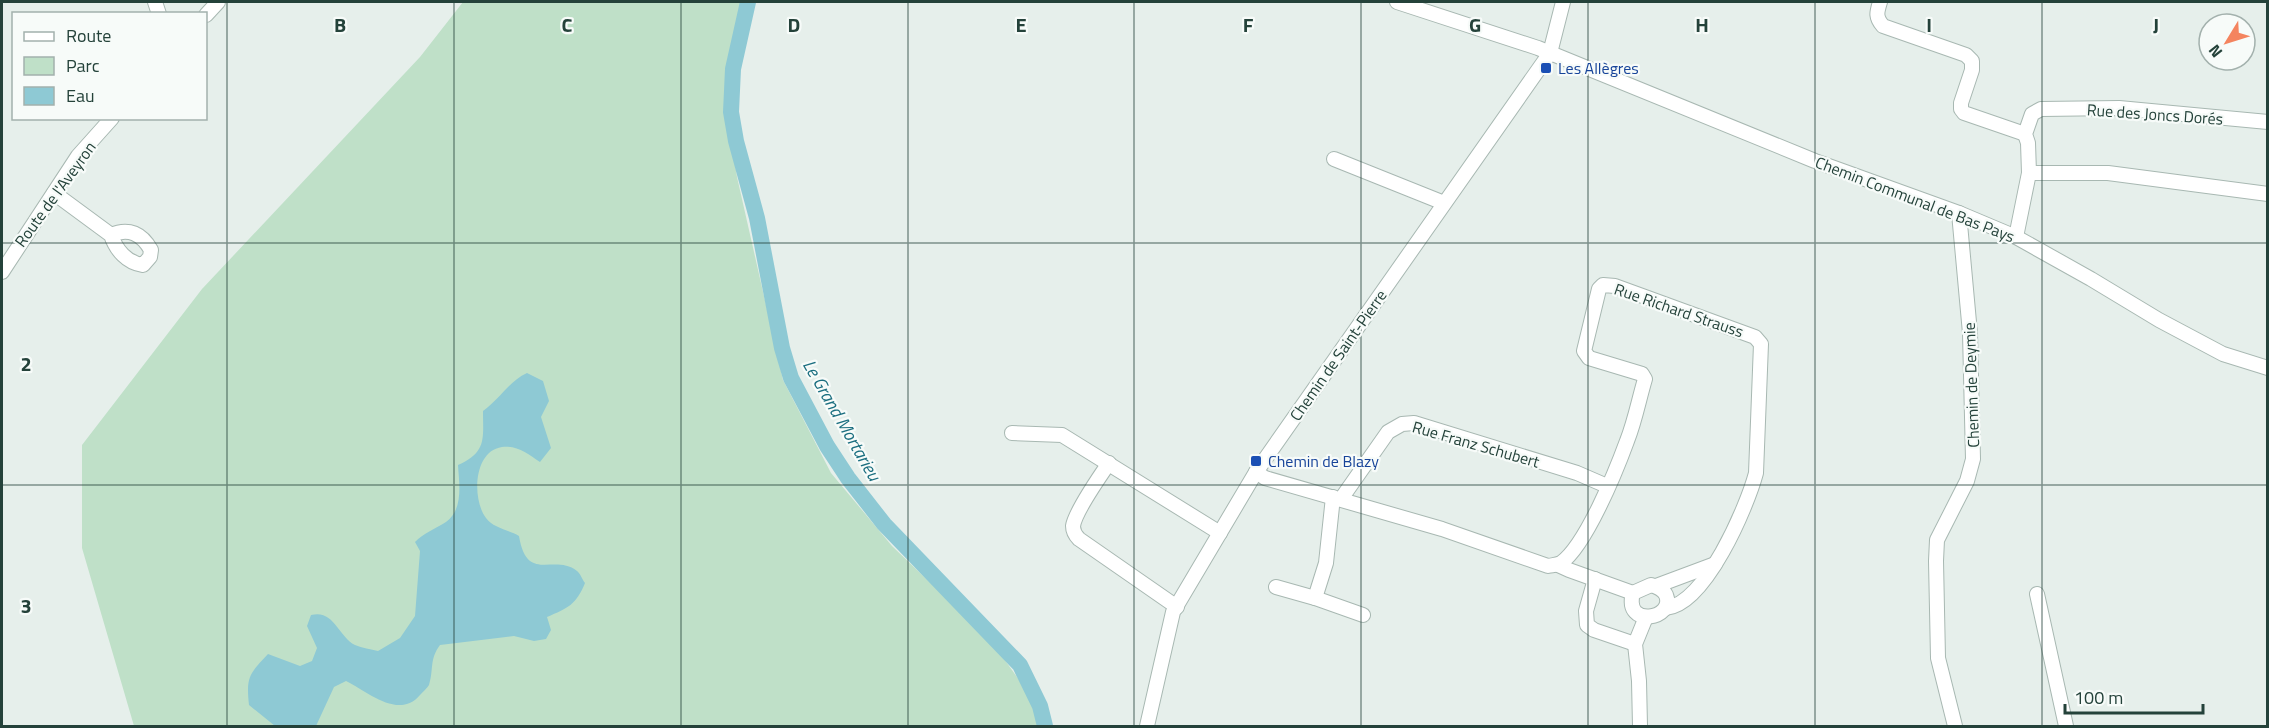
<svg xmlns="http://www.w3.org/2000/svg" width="2269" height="728" font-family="'Titillium Web',sans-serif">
<rect width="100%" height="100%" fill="#e6efeb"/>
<polygon fill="#bfe0c8" points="463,2 742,2 724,92 737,177 783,380 831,473 892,546 992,642 1029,694 1039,726 134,726 82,548 82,445 202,289 420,57"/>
<path fill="#8ec9d4" d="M527 373 543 381 549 401 541 417 551 448 540 462C528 454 517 445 502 447 473 451 472 500 486 518 493 528 509 530 519 536 527 584 554 553 577 571 580 573 582 579 585 583 576 605 568 608 547 617L551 630 546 639 534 641 514 636 440 645C429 660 434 669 429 685 427 688 423 692 420 695 399 720 368 692 346 681L334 687 316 726H275L249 705C246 677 249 674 268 654L300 666 312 661 317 648 307 626 311 615C334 609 338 636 355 645 362 648 371 649 378 651L400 638 415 616 420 551 415 542C424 533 435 529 446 522 464 509 459 483 458 465 487 452 483 439 483 411 500 399 509 381 527 373Z"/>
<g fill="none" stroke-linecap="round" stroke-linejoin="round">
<polyline stroke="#8ec9d4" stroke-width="16" points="748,2 733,69 731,112 736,141 757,218 782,348 791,378 827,446 848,478 884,524 1020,665 1040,706 1045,726"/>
<defs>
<g id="minor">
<polyline points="155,2 159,14"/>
<polyline points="1397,2 1538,48 1815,161 1959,213 2016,237 2091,279 2159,320 2223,354 2268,368"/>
<path d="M1880 2C1877 12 1875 17 1883 26L1966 55 1972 61V70L1961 103V109L1964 113 2025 134"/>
<polyline points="206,15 218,2"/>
<polyline points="1334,159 1444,203"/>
<polyline points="2029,173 2108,173 2268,194"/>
<path d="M54 193 111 235C116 250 127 263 143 265L150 257 151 250C142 234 129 227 111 235"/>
<polyline points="2016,237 2029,173 2028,143 2025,134 2032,114 2041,109 2119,108 2268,122"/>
<polyline points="2,272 78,156 112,118"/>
<polyline points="1012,433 1062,435 1220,533"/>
<path d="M1109 463C1100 476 1075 512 1073 526 1073 531 1076 536 1079 539L1177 607"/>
<path d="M1256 472 1265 478 1442 529 1548 566C1553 565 1557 565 1561 563 1586 545 1616 471 1627 441 1635 421 1639 399 1645 379L1642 374 1589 358 1584 351 1599 289 1603 285 1615 286 1755 337 1761 344 1756 473C1747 507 1705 605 1666 608"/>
<polyline points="1333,497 1326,563 1315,598 1363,615"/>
<polyline points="1341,499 1388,432 1402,424 1414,423 1577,473 1607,486"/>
<polyline points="1558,565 1569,570 1633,593"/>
<polyline points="1595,579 1586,611 1587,625 1594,630 1635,644"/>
<path d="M1651 585C1658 587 1663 589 1666 595 1676 619 1623 629 1633 593Z"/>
<polyline points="1656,586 1715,564"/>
<polyline points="1276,587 1315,598"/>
<polyline points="2037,594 2066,726"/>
<polyline points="1147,726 1173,612 1256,472 1550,53 1563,2"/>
<polyline points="1640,726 1639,681 1635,644 1646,617"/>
<polyline points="1955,726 1938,658 1936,561 1937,540 1967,481 1973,459 1970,333 1959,213"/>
</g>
</defs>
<use href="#minor" stroke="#a8b8b2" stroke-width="16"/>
<use href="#minor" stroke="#fff" stroke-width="14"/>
</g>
<path fill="none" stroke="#24423a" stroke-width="1.5" stroke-opacity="0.55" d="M227 2V726M454 2V726M681 2V726M908 2V726M1134 2V726M1361 2V726M1588 2V726M1815 2V726M2042 2V726M2 243H2268M2 485H2268"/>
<g fill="#1a4fb4" stroke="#f7fbf9" stroke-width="2">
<rect x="1540" y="62" width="12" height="12" rx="3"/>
<rect x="1250" y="455" width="12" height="12" rx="3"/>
</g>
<g text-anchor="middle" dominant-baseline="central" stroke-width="4.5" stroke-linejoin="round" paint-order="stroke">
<g font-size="16" fill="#164399" stroke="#f7fbf9" text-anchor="start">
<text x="1558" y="68">Les Allègres</text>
<text x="1268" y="461">Chemin de Blazy</text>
</g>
<g font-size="16" fill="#24423a" stroke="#f7fbf9">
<text transform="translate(2155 114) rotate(4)">Rue des Joncs Dorés</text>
<text transform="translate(55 194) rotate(-54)">Route de l'Aveyron</text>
<text transform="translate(1915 199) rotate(21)">Chemin Communal de Bas Pays</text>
<text transform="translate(1679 310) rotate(19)">Rue Richard Strauss</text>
<text transform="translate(1338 355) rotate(-55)">Chemin de Saint-Pierre</text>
<text transform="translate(1971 385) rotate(-92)">Chemin de Deymie</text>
<text transform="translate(1476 444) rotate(16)">Rue Franz Schubert</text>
</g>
<g font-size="18" font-style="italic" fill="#1c6f80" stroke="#f7fbf9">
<text transform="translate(842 420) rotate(60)">Le Grand Mortarieu</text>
</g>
</g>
<g font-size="20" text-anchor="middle" font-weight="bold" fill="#24423a" stroke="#f7fbf9" stroke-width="4.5" stroke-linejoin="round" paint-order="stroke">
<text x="340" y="32">B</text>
<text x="567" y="32">C</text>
<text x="794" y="32">D</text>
<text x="1021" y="32">E</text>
<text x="1248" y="32">F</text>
<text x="1475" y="32">G</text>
<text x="1702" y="32">H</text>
<text x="1929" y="32">I</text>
<text x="2156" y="32">J</text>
<text x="26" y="371">2</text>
<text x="26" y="613">3</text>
</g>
<rect width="2269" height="728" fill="none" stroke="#24423a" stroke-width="6"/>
<rect x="12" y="12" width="195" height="108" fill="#f7fbf9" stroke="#a3b1ad" stroke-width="1.5"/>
<rect x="24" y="32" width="30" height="9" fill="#ffffff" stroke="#a3b1ad" stroke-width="1.5"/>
<text x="66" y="42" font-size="18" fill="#24423a">Route</text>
<rect x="24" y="57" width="30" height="18" fill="#bfe0c8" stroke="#a3b1ad" stroke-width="1.5"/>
<text x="66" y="72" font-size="18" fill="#24423a">Parc</text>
<rect x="24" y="87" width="30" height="18" fill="#8ec9d4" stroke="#a3b1ad" stroke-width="1.5"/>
<text x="66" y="102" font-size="18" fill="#24423a">Eau</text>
<g transform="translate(2227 42) rotate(232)"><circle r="28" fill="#f7fbf9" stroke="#a3b1ad" stroke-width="1.5"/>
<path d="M0-4.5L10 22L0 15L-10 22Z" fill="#f4845f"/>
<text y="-9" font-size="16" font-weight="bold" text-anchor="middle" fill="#24423a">N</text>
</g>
<path d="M2065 704v9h138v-9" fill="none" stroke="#24423a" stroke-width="3"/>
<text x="2074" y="704" font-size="18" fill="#24423a" stroke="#f7fbf9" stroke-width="4.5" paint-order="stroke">100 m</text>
</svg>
